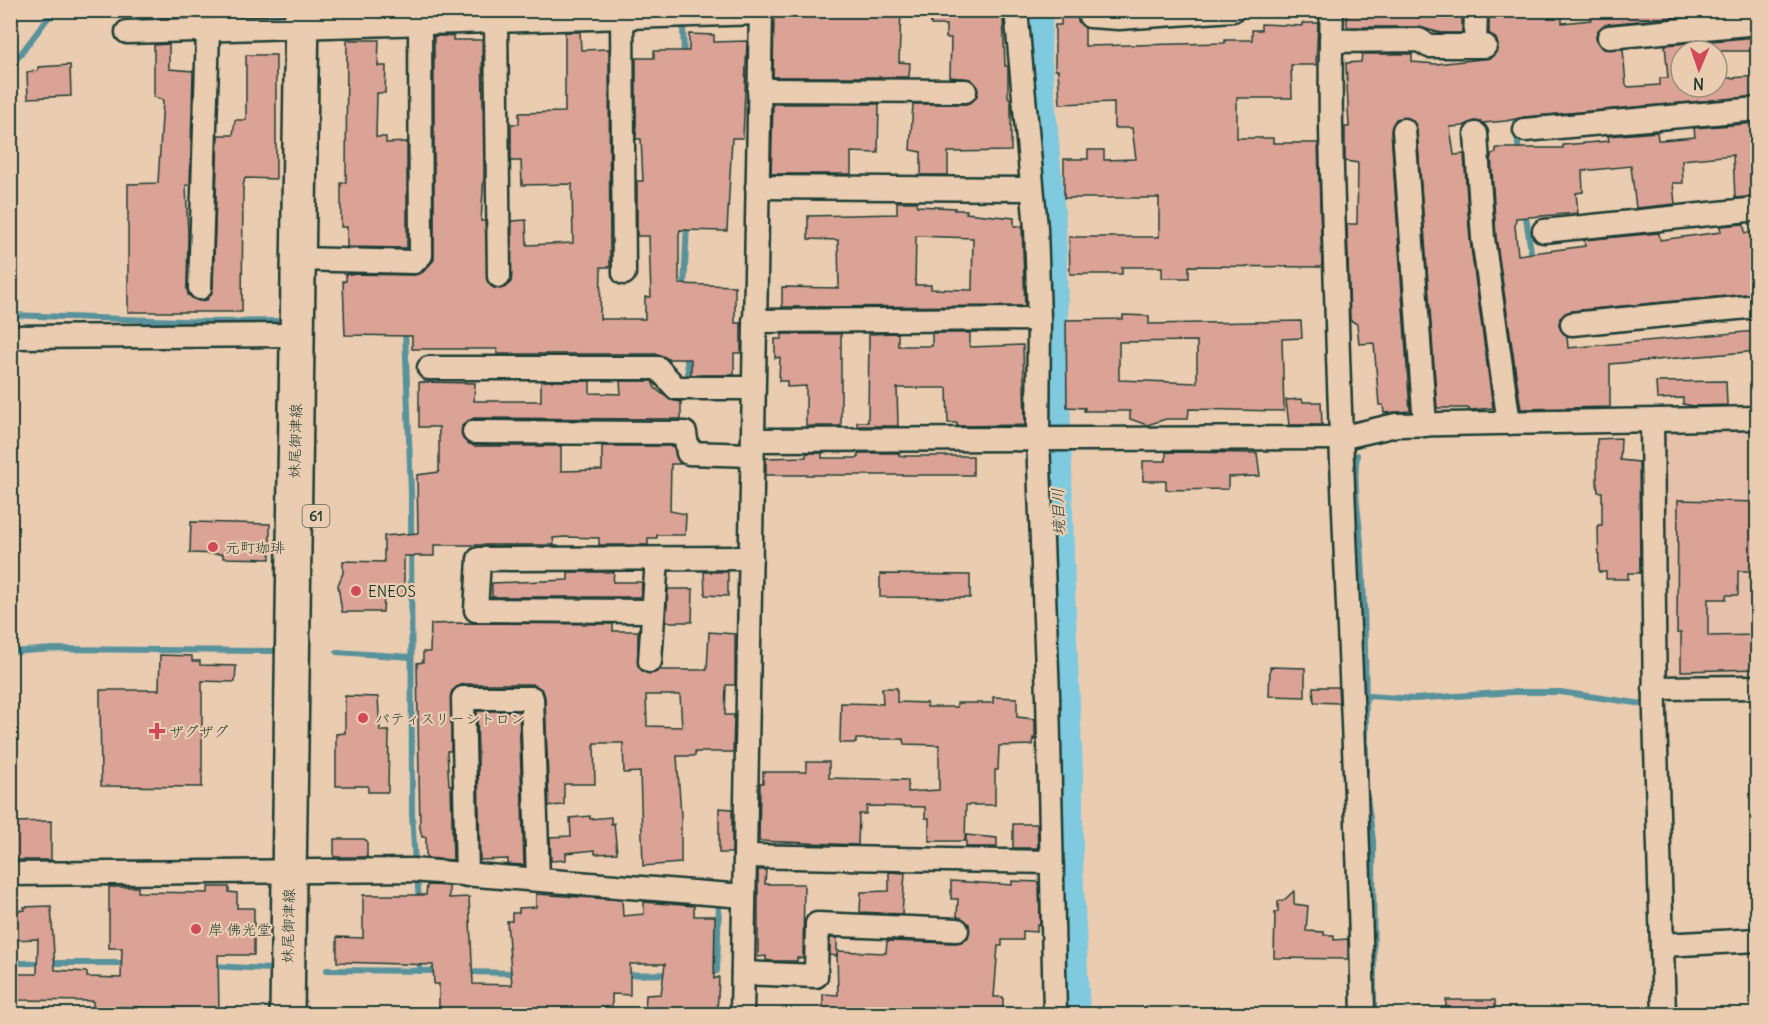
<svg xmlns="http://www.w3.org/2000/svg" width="1768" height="1025" font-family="Delius,'Klee One',sans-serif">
<rect width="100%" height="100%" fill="#eaccb0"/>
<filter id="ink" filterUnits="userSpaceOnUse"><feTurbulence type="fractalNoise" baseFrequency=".0167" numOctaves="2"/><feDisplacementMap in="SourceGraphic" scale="12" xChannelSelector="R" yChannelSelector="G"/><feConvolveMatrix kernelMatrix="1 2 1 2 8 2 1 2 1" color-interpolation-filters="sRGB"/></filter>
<g filter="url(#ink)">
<polygon fill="#e6c0a8" points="1666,431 1757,431 1757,682 1666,682 1663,524 1666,520"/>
<g fill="#80cae0" stroke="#59929b" stroke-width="1.5">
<polygon points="54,11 54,10 218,11 213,14 65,16"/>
<polygon points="236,11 465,11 240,18"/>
</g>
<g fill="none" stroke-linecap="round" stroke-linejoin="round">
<g stroke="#59929b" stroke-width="6">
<polyline points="683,25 684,59"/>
<polyline points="10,68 54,10"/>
<polyline points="1515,112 1519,155"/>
<polyline points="1525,210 1532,259"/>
<polyline points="684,290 687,222"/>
<polyline points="10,315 210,322 277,321"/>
<polyline points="405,330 411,493 412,813 415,865"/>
<polyline points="686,351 689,380"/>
<path d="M1357 455C1352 488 1361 526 1362 560 1366 631 1366 701 1366 771"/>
<polyline points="10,652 54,649 272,651"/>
<polyline points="337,652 411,657"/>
<polyline points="1368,696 1414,699 1513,692 1560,692 1650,705"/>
<polyline points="1367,797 1373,840 1374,1014"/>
<polyline points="417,875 419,901"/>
<polyline points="420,956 420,971"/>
<polyline points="10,963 130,963"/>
<polyline points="212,966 270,969"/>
<polyline points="327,970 440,971"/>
<polyline points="465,972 518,973"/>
<polyline points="708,973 717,971 719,903"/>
<polyline points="624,975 671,974"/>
</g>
<polyline stroke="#80cae0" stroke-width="34" points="1036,10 1034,49 1049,225 1058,592 1066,771 1066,864 1073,1014"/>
</g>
<g fill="#dba396" stroke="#1f3d34" stroke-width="1.5" fill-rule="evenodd">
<polygon points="774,10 789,10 789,14 818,14 841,13 841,10 901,10 899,62 910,63 909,77 773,77"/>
<polygon points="930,10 1001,10 1003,17 1005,66 1008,66 1008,96 1011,101 1011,151 948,152 948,175 921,175 921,152 910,150 913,104 966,104 976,98 978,90 971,79 950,77 951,38 946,38 946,25 931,25"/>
<polygon points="1061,10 1078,10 1078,21 1085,28 1085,46 1225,43 1225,40 1252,40 1252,30 1261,30 1261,24 1302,26 1302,23 1318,23 1316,65 1291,65 1292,98 1237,98 1237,138 1273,138 1273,143 1318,143 1322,267 1189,266 1189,278 1162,278 1162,267 1122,267 1122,274 1070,274 1069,237 1159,237 1159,198 1064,198 1064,159 1088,159 1088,150 1104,150 1104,160 1136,159 1132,128 1114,128 1114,102 1060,104 1058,70 1055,70 1055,25 1061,25"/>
<polygon points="1388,10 1462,10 1462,33 1441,33 1419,27 1347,27 1347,11"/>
<polygon points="1489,10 1510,10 1510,15 1562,11 1562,23 1591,20 1591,10 1747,10 1608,24 1597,31 1596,39 1604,49 1623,49 1626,85 1629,87 1660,85 1660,78 1668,78 1665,45 1758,37 1758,51 1681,51 1681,87 1717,87 1717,79 1758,76 1758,96 1524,117 1506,121 1483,123 1475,121 1463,126 1450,127 1454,155 1464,154 1470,240 1493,408 1471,410 1467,408 1437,408 1417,129 1409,118 1396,119 1391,131 1410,411 1384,413 1383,405 1379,405 1374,343 1359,344 1357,324 1350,320 1347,224 1357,224 1358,163 1345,161 1345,127 1349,127 1346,63 1361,62 1362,54 1412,54 1412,62 1436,64 1491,58 1498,45 1496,39 1489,33"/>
<polygon points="565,32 580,32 581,50 609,49 610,267 601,267 600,319 645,319 645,297 651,297 649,236 637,236 637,181 643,181 641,139 636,139 636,58 654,58 654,51 689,51 689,34 714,35 714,42 747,41 743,138 732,138 727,231 680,230 679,234 679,284 735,286 735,323 741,323 741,353 734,353 734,375 691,375 691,359 668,359 658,354 497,354 497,349 412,349 412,336 345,335 343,281 346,281 346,274 414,275 423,272 434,260 434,36 453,36 453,40 482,40 484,175 481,221 485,221 488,283 500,289 511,282 512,221 526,220 527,245 573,243 572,184 522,185 521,161 511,161 511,124 519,124 519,113 565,112"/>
<polygon points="347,40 379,40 378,66 386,66 385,93 377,93 376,137 386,137 386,143 407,142 407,248 347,247 347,227 341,227 341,183 346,183"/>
<polygon points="169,44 169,69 193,71 190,185 186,185 188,234 187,288 188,295 199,301 207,300 213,288 218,135 233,135 235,120 246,120 246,55 276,55 276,179 245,178 243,186 242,312 128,312 128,184 158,183 163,100 154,97 154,45"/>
<polygon points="70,65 71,96 28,98 27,72 38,71 38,67"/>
<polygon points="773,104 879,104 878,153 851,152 851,174 771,174"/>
<polygon points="1758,123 1758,196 1735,198 1733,155 1682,160 1683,183 1673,183 1675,204 1636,208 1631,166 1582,171 1583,192 1576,193 1578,213 1516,218 1515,226 1518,255 1585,246 1584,240 1659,233 1660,240 1721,232 1720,226 1744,224 1745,233 1758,232 1758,293 1571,311 1560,318 1559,326 1567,336 1568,348 1756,331 1758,351 1610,364 1610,407 1521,409 1496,237 1491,154 1496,153 1496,148 1563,148 1563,145 1609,141 1608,136 1657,132 1658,140 1661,140 1695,137 1694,128"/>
<path d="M897 202H917V206L955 208 954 210H967L966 213 1014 218V226H1022L1025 306 782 307V287L839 288 838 240 808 239V216L897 214ZM916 236 973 238 972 290 931 289V285H915Z"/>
<path d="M1123 315 1149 316V324L1301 321 1302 338 1282 339 1284 411 1189 409 1188 419H1166L1147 425 1130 419V411H1084L1085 408 1067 407 1066 320 1123 319ZM1197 341V383L1119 380V342Z"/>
<polygon points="898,333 898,346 932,346 932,333 970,333 970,347 1023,345 1025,425 957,426 957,423 948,423 947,388 897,388 898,426 857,426 857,422 868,422 869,334"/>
<polygon points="782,334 841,334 841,426 806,426 806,386 787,387 787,381 779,381 780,357 775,358 775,339 782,339"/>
<polygon points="541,381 590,381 590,393 621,394 620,381 652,381 655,388 670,400 681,402 681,419 474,418 462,426 463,439 474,446 561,446 561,471 602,470 602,446 673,446 680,464 671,464 670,511 686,514 685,535 657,535 657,538 648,538 648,545 599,545 599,538 565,537 553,538 554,545 434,545 434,556 404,556 404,595 384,595 383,612 342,612 338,585 343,573 343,561 384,562 384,536 418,533 417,475 439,472 439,427 419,427 419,382 475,383 474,401 541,401"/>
<polygon points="1726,381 1727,405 1694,406 1683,404 1683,398 1657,399 1656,382"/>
<polygon points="1302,399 1303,402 1321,402 1322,425 1289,425 1286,400"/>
<polygon points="1621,438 1620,460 1639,462 1640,573 1628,573 1628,579 1606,579 1606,572 1599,572 1598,525 1602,525 1602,492 1598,492 1597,483 1597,439"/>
<polygon points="1166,452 1257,453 1260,476 1228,477 1228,489 1166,490 1166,481 1143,481 1143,461 1166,461"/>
<polygon points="806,453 822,453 822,458 858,458 858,453 899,453 899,456 973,456 973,475 766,475 766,458 806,457"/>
<polygon points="1678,500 1758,502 1758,571 1738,571 1738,595 1726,595 1726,599 1708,599 1708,636 1758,635 1758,669 1681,671 1681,633 1677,633"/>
<polygon points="191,522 270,524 270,559 223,558 223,554 190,553"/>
<polygon points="568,572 614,572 613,582 642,582 641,597 492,597 492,583 568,580"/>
<polygon points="704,572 728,572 728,596 705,595"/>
<polygon points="880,574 970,575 970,598 880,597"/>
<polygon points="668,589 693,589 692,622 666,622"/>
<path d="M461 623 613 624V631H638V666L650 674 659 670H707L709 632 735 634V685H726L725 715H734L733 752H695V756H677L681 816V863L643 866 640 772 624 773 623 743H594L595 784H564V805L549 806 545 698 543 691 532 684H463L452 691 451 751H447L449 785H451L453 860 426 858V837H422L420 828 417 663 423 662V652H430L431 624ZM646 695H680L682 727 647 726Z"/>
<polygon points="160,655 192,656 192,661 200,661 200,665 236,666 235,682 202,681 202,787 101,786 100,690 159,690"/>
<polygon points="1270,667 1305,668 1305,697 1269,696"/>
<polygon points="1313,687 1338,687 1339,703 1314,702"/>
<polygon points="882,688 897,688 897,702 927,703 927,707 957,707 957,703 993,703 993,697 1017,698 1017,717 1035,719 1035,739 1033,738 1033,745 999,746 998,770 995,770 995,805 966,805 965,841 929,841 929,818 925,818 925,807 867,806 866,814 859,814 858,845 759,841 760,783 763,783 763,772 806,772 806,762 829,762 829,778 908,780 908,792 939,790 939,745 904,744 903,739 856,739 856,743 840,743 841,703 883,704"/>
<polygon points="345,696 378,697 380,731 389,731 388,792 368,792 368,786 336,786 336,734 345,733"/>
<polygon points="477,711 519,711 524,865 508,864 508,859 480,860"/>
<polygon points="719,808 732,809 732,853 719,853"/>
<polygon points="590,816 590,819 611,817 611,824 614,823 617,853 595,854 595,850 566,853 566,860 551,861 550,837 571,836 570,818"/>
<polygon points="51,821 51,860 15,860 15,822"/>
<polygon points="1013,824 1037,824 1038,848 1013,848"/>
<polygon points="966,835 997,838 997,847 966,847"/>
<polygon points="334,839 364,839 367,841 367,857 334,857"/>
<polygon points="758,870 766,870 765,884 804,884 803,958 797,958 797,961 770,961 766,960 766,956 758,957"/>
<polygon points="889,872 905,873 902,914 860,912 861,892 889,891"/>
<polygon points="951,881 1012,885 1012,881 1039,882 1040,925 1037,924 1037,932 1023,931 1023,940 1002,940 1002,946 998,946 994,997 1003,997 1003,1014 823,1014 823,994 838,995 837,951 886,953 887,941 956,943 968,938 969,924 957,916 958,899 951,899"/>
<polygon points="427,885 449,886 449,898 469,897 473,984 512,985 507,921 512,921 512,913 519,913 519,908 536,907 536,894 622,900 623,916 644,914 644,902 694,906 694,916 715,916 714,979 719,977 717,1014 645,1013 646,995 661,994 665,964 630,964 630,995 612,994 612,1011 581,1010 581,1014 439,1014 439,984 434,984 433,965 337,962 337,937 363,938 363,895 426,895"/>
<polygon points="109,887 138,887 138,892 208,893 208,887 229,887 229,892 237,893 237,908 254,908 254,955 218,955 219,1014 191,1014 191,1009 118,1007 118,1014 93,1014 93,1001 15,1000 15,974 37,974 38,939 10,940 10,915 15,915 15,911 25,910 24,907 51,906 55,970 87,972 87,977 121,978 122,948 109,948"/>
<polygon points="1294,891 1294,904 1308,906 1306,931 1324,932 1324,935 1334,935 1334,940 1348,939 1348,959 1274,958 1275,912 1278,912 1278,901 1283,901"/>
<polygon points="830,938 837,938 837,956 830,955"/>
<rect x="1446" y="1000" width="49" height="14"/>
</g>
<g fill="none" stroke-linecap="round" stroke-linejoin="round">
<defs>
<g id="minor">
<polyline points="1016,10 1036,228 1039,319 1038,439 1048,696 1055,1014"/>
<path d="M1332 10C1328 114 1334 219 1337 323 1344 554 1358 784 1363 1014"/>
<polyline points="1090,16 1119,18 1233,10"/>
<polyline points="622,18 624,273"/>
<polyline points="496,22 499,276"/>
<polyline points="127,32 761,13"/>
<polyline points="1609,37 1758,23"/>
<polyline points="1331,41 1419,40 1429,46 1485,46"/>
<polyline points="1475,46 1476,10"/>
<polyline points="759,90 965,91"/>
<polyline points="1404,130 1425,425"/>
<polyline points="1525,130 1758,109"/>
<polyline points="1476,134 1483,238 1509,423"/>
<polyline points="757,187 1032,189"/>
<polyline points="1544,231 1758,209"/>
<polyline points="298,259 414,262 421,255 420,24"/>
<polyline points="200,288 208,31"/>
<polyline points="754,321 1039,319"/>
<polyline points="1572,324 1758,306"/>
<polyline points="10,337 297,335"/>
<polyline points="429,368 658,368 676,388 753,388"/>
<polyline points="1652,421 1655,714 1664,1014"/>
<polyline points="474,432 685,433 688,453 752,455"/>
<polyline points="753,440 1340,438 1396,425 1758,418"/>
<polyline points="653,611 476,610 479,559 751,558"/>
<polyline points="650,661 657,559"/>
<polyline points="1654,688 1758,687"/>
<polyline points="745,856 1051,862"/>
<polyline points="10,874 412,870 744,896"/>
<polyline points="467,875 463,698 532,698 538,879"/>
<polyline points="1662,945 1758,940"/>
<polyline points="743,973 816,976 817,924 957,930"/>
<polyline points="742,1014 761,10"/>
</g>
<polyline id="primary" points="287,1014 302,10"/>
</defs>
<use href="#minor" stroke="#1f3d34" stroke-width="27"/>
<use href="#primary" stroke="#1f3d34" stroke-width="38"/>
<use href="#minor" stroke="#eaccb0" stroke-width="22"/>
<use href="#primary" stroke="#eaccb0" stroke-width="33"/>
</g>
</g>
<g fill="#d1495b" stroke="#eaccb0" stroke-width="2">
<circle cx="213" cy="547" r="6"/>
<circle cx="356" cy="591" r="6"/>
<circle cx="363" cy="718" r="6"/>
<path d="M154 722h6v6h6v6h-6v6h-6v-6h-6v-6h6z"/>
<circle cx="196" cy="929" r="6"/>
</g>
<g text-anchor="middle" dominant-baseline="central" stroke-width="4.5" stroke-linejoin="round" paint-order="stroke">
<rect fill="#eaccb0" stroke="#5c6859" stroke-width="1.5" x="302.5" y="505" width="27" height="22" rx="4.5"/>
<g font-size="14" font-weight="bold" fill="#1f3d34">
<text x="316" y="516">61</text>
</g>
<g font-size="15" fill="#1f3d34" stroke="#eaccb0">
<text transform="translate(295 441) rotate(-89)">妹尾御津線</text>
<text transform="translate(288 926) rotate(-89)">妹尾御津線</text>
</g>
<g font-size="15" fill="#1f3d34" stroke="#eaccb0" text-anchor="start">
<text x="225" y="547">元町珈琲</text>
<text x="368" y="591">ENEOS</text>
<text x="375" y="718">パティスリーシトロン</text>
<text x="169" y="731">ザグザグ</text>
<text x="208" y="929">岸 佛光堂</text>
</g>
<g font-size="16" font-style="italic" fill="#24443d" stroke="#eaccb0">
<text transform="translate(1058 512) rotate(-92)">境目川</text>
</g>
</g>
<rect width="1768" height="1025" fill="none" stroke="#eaccb0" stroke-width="36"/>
<rect x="18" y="18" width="1732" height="989" fill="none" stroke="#1f3d34" stroke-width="2" filter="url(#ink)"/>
<g transform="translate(1699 69) rotate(182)"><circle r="28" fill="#eaccb0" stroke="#99937e" stroke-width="1.5"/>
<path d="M0-4.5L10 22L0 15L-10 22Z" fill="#d1495b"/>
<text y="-9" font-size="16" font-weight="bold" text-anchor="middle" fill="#1f3d34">N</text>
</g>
</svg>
